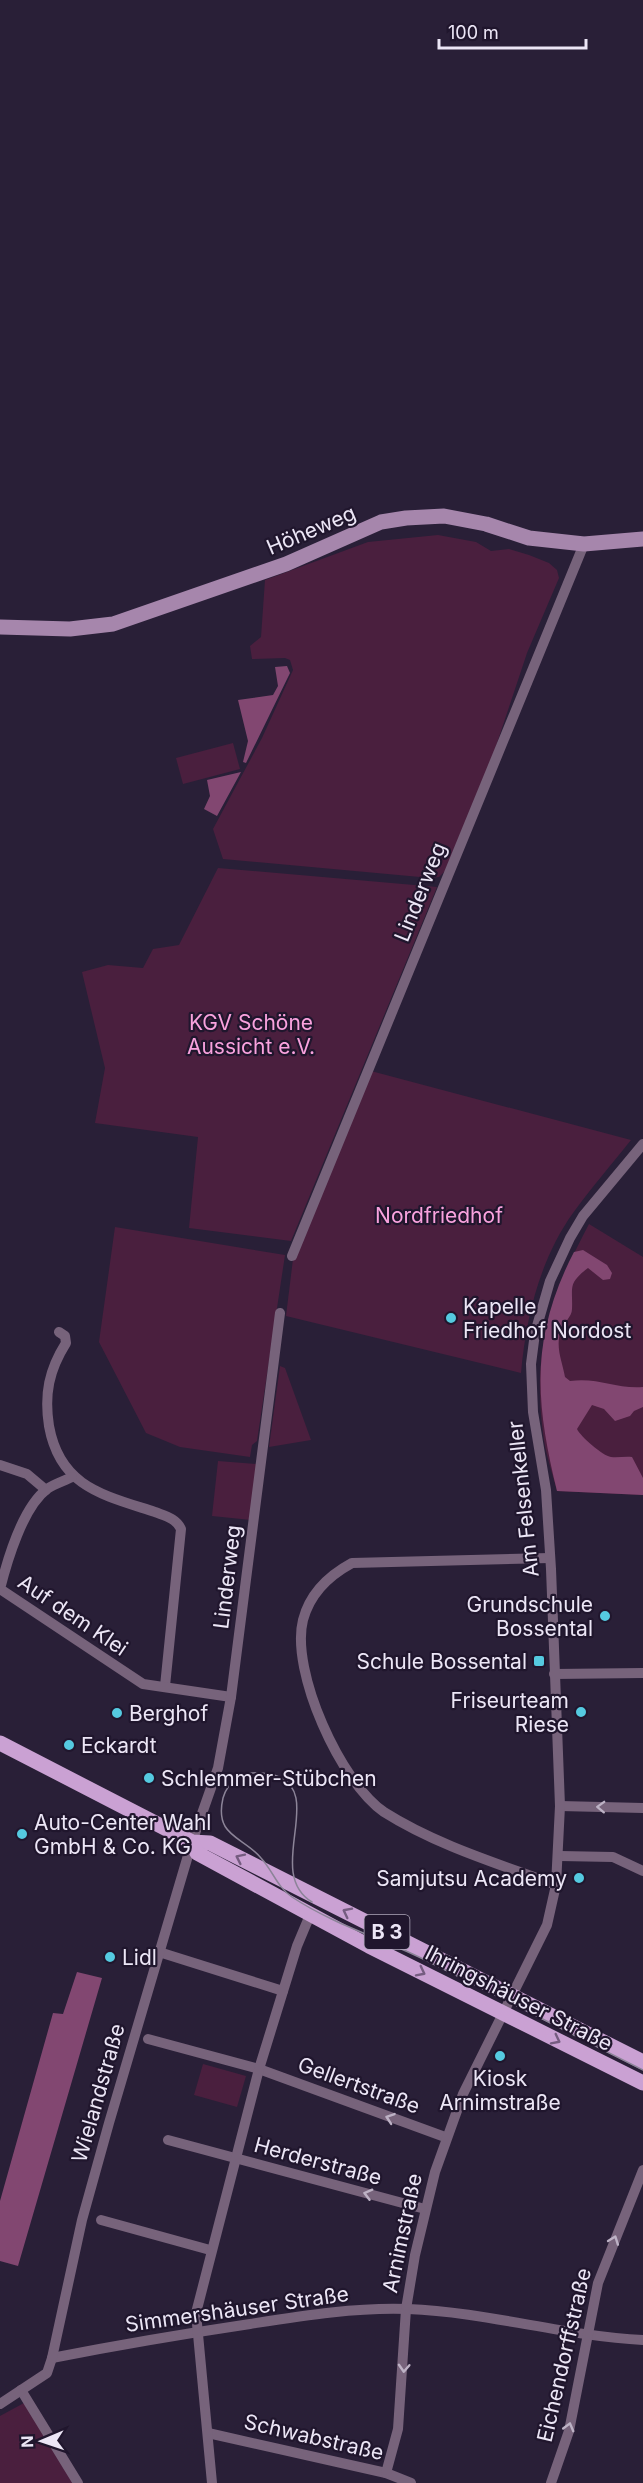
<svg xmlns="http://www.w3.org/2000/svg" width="643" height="2483" font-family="Inter,sans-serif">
<rect width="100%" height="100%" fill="#291f37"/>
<g fill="#4a1f3e">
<polygon points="438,535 476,542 491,551 509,549 529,555 549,563 557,570 559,578 527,653 494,752 445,871 439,877 431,878 223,859 213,829 262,738 293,670 290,660 285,658 252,659 250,646 261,637 265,580 368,542"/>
<polygon points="233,743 240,769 183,784 176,758"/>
<polygon points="218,868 437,887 291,1241 189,1228 198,1137 95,1123 105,1068 82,972 108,965 143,968 153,949 179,945"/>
<path d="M371 1071 631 1140C612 1164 591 1188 573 1213 540 1259 526 1317 521 1373L286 1316 293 1259Z"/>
<path d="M589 1224 643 1257V1495L557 1491C552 1472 545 1452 543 1433 532 1350 551 1296 589 1224Z"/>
<polygon points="115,1227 285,1255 257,1441 252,1445 250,1457 180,1447 146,1433 99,1342"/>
<polygon points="280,1366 285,1368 311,1440 269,1447"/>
<polygon points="218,1461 257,1464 251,1520 212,1516"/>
<polygon points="203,2064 246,2076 237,2107 194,2095"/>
<polygon points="24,2403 74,2483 0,2483 0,2416"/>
</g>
<g fill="#824771">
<polygon points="287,666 290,673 246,763 243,762 248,741 238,700 273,695 278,686 275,667"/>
<polygon points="241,772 217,816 204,809 210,796 207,780"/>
<path d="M583 1250 607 1265 612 1273 610 1279 603 1280 588 1268C567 1284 573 1287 572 1309 572 1317 563 1323 561 1330 555 1347 562 1360 565 1377L570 1381C598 1377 615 1389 643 1387V1407L634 1411 630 1416 615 1421 604 1409 592 1405 577 1429C580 1436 603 1456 611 1457 618 1458 625 1456 632 1457L643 1478V1495L557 1491C535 1402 530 1337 574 1252Z"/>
<polygon points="77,1972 102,1978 18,2266 0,2261 0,2201 53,2013 63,2014"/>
</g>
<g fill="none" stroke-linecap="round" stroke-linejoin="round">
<g stroke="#77637b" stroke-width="10">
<polyline points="292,1256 584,544"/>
<path d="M59 1332 65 1336 66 1343C49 1370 44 1394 49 1426 60 1487 103 1495 155 1512 165 1516 176 1518 181 1529L165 1686"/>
<polyline points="0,1465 27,1474 46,1490"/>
<path d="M72 1477C64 1481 54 1484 47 1489 23 1507 7 1561 0 1589L143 1684 231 1697"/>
<path d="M550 1558 352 1563C328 1576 310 1593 303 1620 290 1671 341 1783 384 1812 436 1845 499 1864 556 1885"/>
<polyline points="554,1674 643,1673"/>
<polyline points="560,1806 643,1808"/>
<polyline points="560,1856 613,1857 643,1871"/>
<polyline points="159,1952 283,1991"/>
<polyline points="148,2039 259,2069 445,2137"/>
<polyline points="168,2140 425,2209"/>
<polyline points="101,2220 210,2250"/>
<path d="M52 2358C118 2345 183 2334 250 2324 301 2316 356 2307 408 2309 487 2312 564 2336 643 2340"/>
<polyline points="21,2390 78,2483"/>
<polyline points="0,2404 47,2373 52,2358 82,2220 109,2123 192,1842 218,1768 231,1697 280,1313"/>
<polyline points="208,2433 386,2473 411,2483"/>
<polyline points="386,2473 398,2429 406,2309 415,2255 435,2172 463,2094 547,1925 556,1885 560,1806 551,1569 546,1490 533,1412 531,1364 535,1333 550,1281 570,1238 583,1216 643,1144"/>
<polyline points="212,2483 196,2313 259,2069 297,1946 310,1915"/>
<polyline points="551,2483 569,2431 598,2283 643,2170"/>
</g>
<polyline stroke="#a686ac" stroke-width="15" points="0,627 70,629 113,624 286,564 381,522 406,518 444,516 486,524 529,538 584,544 643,539"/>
<g stroke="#caa1d3" stroke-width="15">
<polyline points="0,1743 192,1842 210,1843 643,2062"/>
<polyline points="192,1842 197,1853 369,1946 643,2083"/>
</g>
<path stroke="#8c8498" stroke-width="1.5" d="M312 1902C263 1872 328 1791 274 1775 264 1773 253 1771 243 1775 233 1779 226 1788 223 1798 214 1837 243 1836 261 1858 273 1871 277 1887 292 1897 331 1923 377 1937 419 1957 495 1994 569 2033 643 2070"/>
</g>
<defs><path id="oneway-chevron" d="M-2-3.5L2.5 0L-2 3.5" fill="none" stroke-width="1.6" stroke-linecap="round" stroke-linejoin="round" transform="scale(1.5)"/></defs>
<g stroke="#bdb2c5">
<use href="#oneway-chevron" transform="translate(601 1807) rotate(-178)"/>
<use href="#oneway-chevron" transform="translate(390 2118) rotate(-161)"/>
<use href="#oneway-chevron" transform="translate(368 2194) rotate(-165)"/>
<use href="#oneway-chevron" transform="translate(614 2240) rotate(-70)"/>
<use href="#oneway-chevron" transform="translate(404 2368) rotate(93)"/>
<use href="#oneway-chevron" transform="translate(569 2427) rotate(-75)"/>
</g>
<g stroke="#755c80">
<use href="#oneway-chevron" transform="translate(240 1858) rotate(-154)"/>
<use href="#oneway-chevron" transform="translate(347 1912) rotate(-153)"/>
<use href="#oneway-chevron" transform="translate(421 1972) rotate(27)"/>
<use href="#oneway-chevron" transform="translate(556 2040) rotate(27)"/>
</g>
<g fill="#55cae0" stroke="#20162d" stroke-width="2">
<circle cx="451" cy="1318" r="6"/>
<circle cx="605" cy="1616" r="6"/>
<rect x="533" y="1655" width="12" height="12" rx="3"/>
<circle cx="581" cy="1712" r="6"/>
<circle cx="117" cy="1713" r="6"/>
<circle cx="69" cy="1745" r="6"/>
<circle cx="149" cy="1778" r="6"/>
<circle cx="22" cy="1834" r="6"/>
<circle cx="579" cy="1878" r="6"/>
<circle cx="110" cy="1957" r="6"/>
<circle cx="500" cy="2056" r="6"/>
</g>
<g text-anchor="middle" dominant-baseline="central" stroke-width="4.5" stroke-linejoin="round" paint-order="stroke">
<rect fill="#20162d" stroke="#afa8ba" stroke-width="1.5" x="364.5" y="1915" width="45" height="34" rx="4.5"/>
<g font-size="20" font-weight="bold" fill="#ece6f6">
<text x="387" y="1932">B 3</text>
</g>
<g font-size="21" fill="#ece6f6" stroke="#20162d">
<text transform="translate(311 530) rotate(-23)">Höheweg</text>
<text transform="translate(420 892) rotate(-68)">Linderweg</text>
<text transform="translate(523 1499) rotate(-96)">Am Felsenkeller</text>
<text transform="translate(227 1577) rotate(-83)">Linderweg</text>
<text transform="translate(73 1615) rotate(34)">Auf dem Klei</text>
<text transform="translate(519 1998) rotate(27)">Ihringshäuser Straße</text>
<text transform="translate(359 2085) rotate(20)">Gellertstraße</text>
<text transform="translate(98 2093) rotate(-74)">Wielandstraße</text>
<text transform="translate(318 2161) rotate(15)">Herderstraße</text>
<text transform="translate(402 2233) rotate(-78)">Arnimstraße</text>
<text transform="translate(237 2309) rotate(-8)">Simmershäuser Straße</text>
<text transform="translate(564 2355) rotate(-77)">Eichendorffstraße</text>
<text transform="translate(314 2437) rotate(13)">Schwabstraße</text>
</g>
<g font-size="21" fill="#f9a2de" stroke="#20162d">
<text x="251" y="1022">KGV Schöne<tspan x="251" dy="24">Aussicht e.V.</tspan></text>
<text x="439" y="1215">Nordfriedhof</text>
</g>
<g font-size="21" fill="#ece6f6" stroke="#20162d" text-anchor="start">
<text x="463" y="1306">Kapelle<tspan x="463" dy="24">Friedhof Nordost</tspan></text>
<text x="593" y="1604" text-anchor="end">Grundschule<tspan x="593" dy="24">Bossental</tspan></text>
<text x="527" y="1661" text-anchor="end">Schule Bossental</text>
<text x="569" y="1700" text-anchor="end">Friseurteam<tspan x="569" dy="24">Riese</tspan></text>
<text x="129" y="1713">Berghof</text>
<text x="81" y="1745">Eckardt</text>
<text x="161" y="1778">Schlemmer-Stübchen</text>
<text x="34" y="1822">Auto-Center Wahl<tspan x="34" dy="24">GmbH &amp; Co. KG</tspan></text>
<text x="567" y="1878" text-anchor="end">Samjutsu Academy</text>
<text x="122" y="1957">Lidl</text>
<text x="500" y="2078" text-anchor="middle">Kiosk<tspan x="500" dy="24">Arnimstraße</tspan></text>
</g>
</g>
<g transform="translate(42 2441) rotate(268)" stroke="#20162d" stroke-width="4.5" paint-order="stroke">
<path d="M0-4.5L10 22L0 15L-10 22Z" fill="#ece6f6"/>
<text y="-9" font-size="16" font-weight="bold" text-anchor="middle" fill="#ece6f6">N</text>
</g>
<path d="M439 39v9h147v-9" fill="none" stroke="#ece6f6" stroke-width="3"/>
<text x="448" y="39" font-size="18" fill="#ece6f6" stroke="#20162d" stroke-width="4.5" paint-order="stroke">100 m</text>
</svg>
